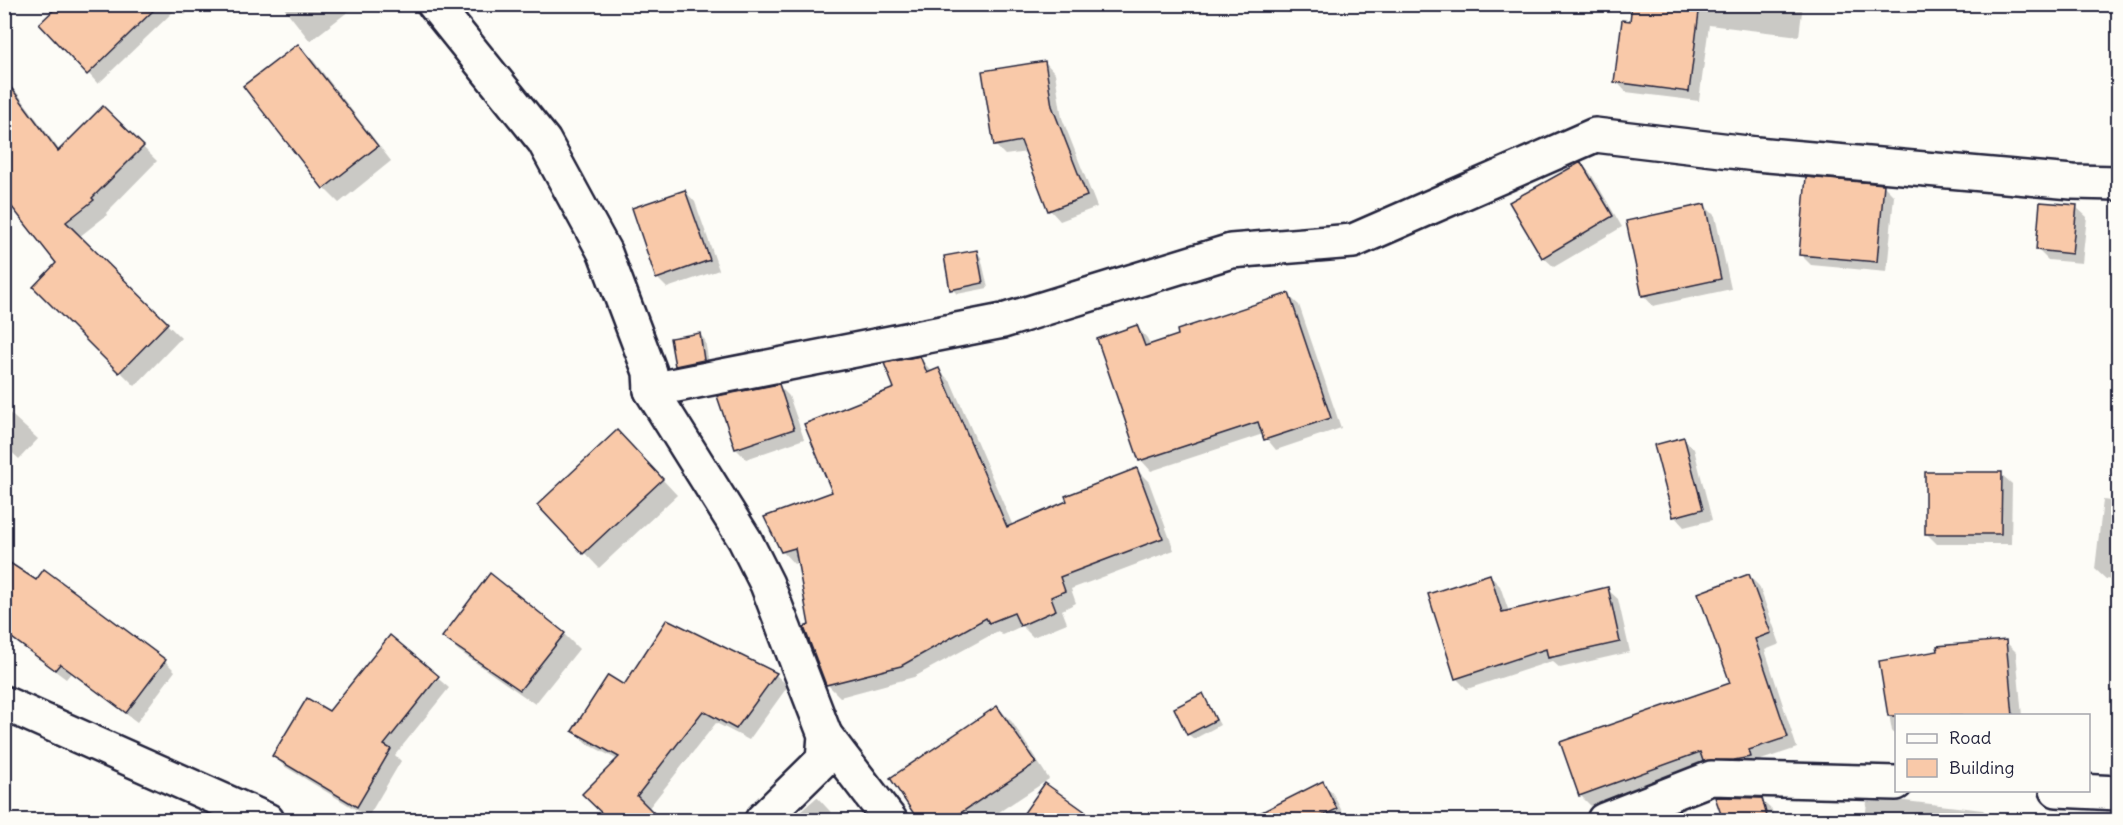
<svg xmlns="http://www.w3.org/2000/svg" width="2123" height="825" font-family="Delius,sans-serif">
<rect width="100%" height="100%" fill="#fdfcf7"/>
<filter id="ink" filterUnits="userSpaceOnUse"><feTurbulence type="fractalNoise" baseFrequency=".0167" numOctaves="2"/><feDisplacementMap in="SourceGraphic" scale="12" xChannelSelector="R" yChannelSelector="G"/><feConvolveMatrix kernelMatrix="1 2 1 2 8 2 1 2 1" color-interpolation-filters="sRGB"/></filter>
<g filter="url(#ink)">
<g fill="#0003">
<polygon points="62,4 170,4 175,10 98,84 88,73"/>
<polygon points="174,4 195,4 185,15"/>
<polygon points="281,4 358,4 310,41"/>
<polygon points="1633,4 1803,4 1799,36 1709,25 1699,101 1626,92 1616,81"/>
<polygon points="298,46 313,60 391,161 339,203 324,188"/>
<polygon points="1045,62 1055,73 1062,118 1097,207 1060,221 1050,210 1027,152 1005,155 995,145"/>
<polygon points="4,80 18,94 60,151 103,108 157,161 106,213 107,215 79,237 181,338 135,386 35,287 58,263"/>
<polygon points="1581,164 1591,174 1622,227 1554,267 1543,257"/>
<polygon points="1884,186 1894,196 1887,272 1811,265 1801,255"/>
<polygon points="685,191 695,202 719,270 667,288 657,278"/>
<polygon points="1705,206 1715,216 1731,289 1653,306 1643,295"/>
<polygon points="2076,207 2087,217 2082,263 2048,260 2038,250"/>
<polygon points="976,252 981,257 988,288 957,294 952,289"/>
<polygon points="1288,295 1299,305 1341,428 1276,450 1263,434 1151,471 1141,460 1099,340 1137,327 1147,338 1151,346"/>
<polygon points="699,334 705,340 709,365 681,371 676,365"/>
<polygon points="920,358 933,373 939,370 951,382 1013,526 1137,470 1149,482 1174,550 1071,589 1076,603 1062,610 1067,623 1033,637 1022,626 1002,635 998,631 914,677 840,697 827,684 811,627 799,562 794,564 782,551 834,493 896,389"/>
<polygon points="779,386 789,396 804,439 746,459 736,449"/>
<polygon points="4,408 38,439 19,459 4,445"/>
<polygon points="1684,439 1694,449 1712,520 1684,527 1674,516"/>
<polygon points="632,447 677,495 599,568 539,505"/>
<polygon points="2001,474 2012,484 2011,544 1937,544 1926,533"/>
<polygon points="2103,500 2118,502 2118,581 2106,579 2095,569"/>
<polygon points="4,561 165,661 175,671 137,722 71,673 66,679 4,633"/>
<polygon points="1490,576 1500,586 1509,612 1607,589 1618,599 1630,652 1560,668 1552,661 1467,689 1456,678"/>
<polygon points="1749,576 1759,586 1780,644 1765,650 1797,748 1758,761 1760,767 1707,763 1591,806 1580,795 1732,683"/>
<polygon points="667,621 776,675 788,686 749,740 716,723 648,809 659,820 609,820 618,760 586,743 574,730 624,687"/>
<polygon points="564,634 579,649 535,704 459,651 444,637"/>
<polygon points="390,637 449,688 395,755 401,761 368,817 284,766 274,756 329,713"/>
<polygon points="2005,641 2016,652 2022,716 1896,716 1896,736 1892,731 1880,662"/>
<polygon points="1203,695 1220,725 1194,739 1188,734"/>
<polygon points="997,707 1012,722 1049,779 987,820 920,820 892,778"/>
<polygon points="1323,783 1333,794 1346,819 1272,820 1267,811"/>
<polygon points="1045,786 1094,820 1021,820"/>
<polygon points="817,797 838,820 791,820"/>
<polygon points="1761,800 1772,810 1775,820 1709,820"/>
<polygon points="1905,801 1983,810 1993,820 1865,820 1867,802"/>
</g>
<g fill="#f9c9a9" stroke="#22223b" stroke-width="1.5">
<polygon points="60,4 160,4 87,75 39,24"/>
<polygon points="1632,4 1700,4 1689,92 1614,82 1622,20 1630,21"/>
<polygon points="298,44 378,146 323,189 243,86"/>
<polygon points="1045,61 1052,106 1087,196 1048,211 1021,141 994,146 982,71"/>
<polygon points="4,78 58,151 103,106 144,146 92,198 94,200 66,222 168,323 119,373 33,287 56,263 4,197"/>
<polygon points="1581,162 1613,216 1542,258 1509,202"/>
<polygon points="1806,177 1884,184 1877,262 1799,255"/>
<polygon points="685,190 710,260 656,279 632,208"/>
<polygon points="2040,202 2077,205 2072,254 2036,250"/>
<polygon points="1705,204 1721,279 1642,296 1626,221"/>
<polygon points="977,250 983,283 950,290 944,256"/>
<polygon points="1289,293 1331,418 1264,440 1258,422 1139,461 1097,339 1137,325 1145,346 1178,335 1177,330"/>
<polygon points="700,333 704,360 675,366 670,338"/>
<polygon points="920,356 927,373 939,368 1007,527 1067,501 1065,496 1137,468 1163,538 1060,577 1065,591 1051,597 1056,610 1020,626 1014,613 989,623 986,618 901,666 826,685 804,627 809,625 795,548 781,552 764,517 832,492 804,424 894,388 884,363"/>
<polygon points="779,384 794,429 735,449 717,396"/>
<polygon points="617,430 663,479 583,554 537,505"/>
<polygon points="1684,437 1703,509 1673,517 1654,445"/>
<polygon points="1925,472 2002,472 2001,534 1925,534"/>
<polygon points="4,559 36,580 44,569 166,660 126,713 60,664 55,670 4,632"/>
<polygon points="490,573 565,633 520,690 442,637"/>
<polygon points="1490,574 1502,612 1608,587 1620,642 1548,658 1546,649 1455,679 1428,594"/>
<polygon points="1749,574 1771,633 1755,639 1788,737 1749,750 1751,757 1734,760 1703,761 1700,752 1579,796 1560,742 1730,683 1698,593"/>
<polygon points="667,619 777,673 736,729 703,711 637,796 661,820 609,820 582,794 619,757 572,731 608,675 624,685"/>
<polygon points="390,635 439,676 384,745 391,749 357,807 272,756 307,698 329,711"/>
<polygon points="2006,640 2013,716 1888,716 1879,661 1938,651 1937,646"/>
<polygon points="1203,693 1216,720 1187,735 1174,708"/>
<polygon points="997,706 1036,763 950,820 918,820 890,778"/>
<polygon points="1323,781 1337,809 1314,820 1246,820"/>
<polygon points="1045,783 1097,820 1019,820"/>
<polygon points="1715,797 1762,798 1768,820 1723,820"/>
</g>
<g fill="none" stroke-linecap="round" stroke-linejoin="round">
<defs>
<g id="street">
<polyline points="434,4 544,141 605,253 650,372 651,390 745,540 767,584 825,735 823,760 762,820"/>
<polyline points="651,390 1003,321 1231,251 1353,241 1595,135 1756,154 2072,182 2118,183"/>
<polyline points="4,703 267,820"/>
<polyline points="825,735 890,820"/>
<polyline points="2057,790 2118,793"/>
<polyline points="1604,820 1711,778 1896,783"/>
</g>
</defs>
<use href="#street" stroke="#22223b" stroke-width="38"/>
<use href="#street" stroke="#fdfcf7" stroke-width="33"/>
</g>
</g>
<rect width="2123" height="825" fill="none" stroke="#fdfcf7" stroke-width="24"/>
<rect x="12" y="12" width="2099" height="801" fill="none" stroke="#22223b" stroke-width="2" filter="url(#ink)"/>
<rect x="1895" y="714" width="195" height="78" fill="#fdfcf7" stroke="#a5a5ac" stroke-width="1.5"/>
<rect x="1907" y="734" width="30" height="9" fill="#fdfcf7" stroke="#a5a5ac" stroke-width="1.5"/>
<text x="1949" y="744" font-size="18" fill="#22223b">Road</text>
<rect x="1907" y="759" width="30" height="18" fill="#f9c9a9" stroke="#a5a5ac" stroke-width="1.5"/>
<text x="1949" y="774" font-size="18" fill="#22223b">Building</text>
</svg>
